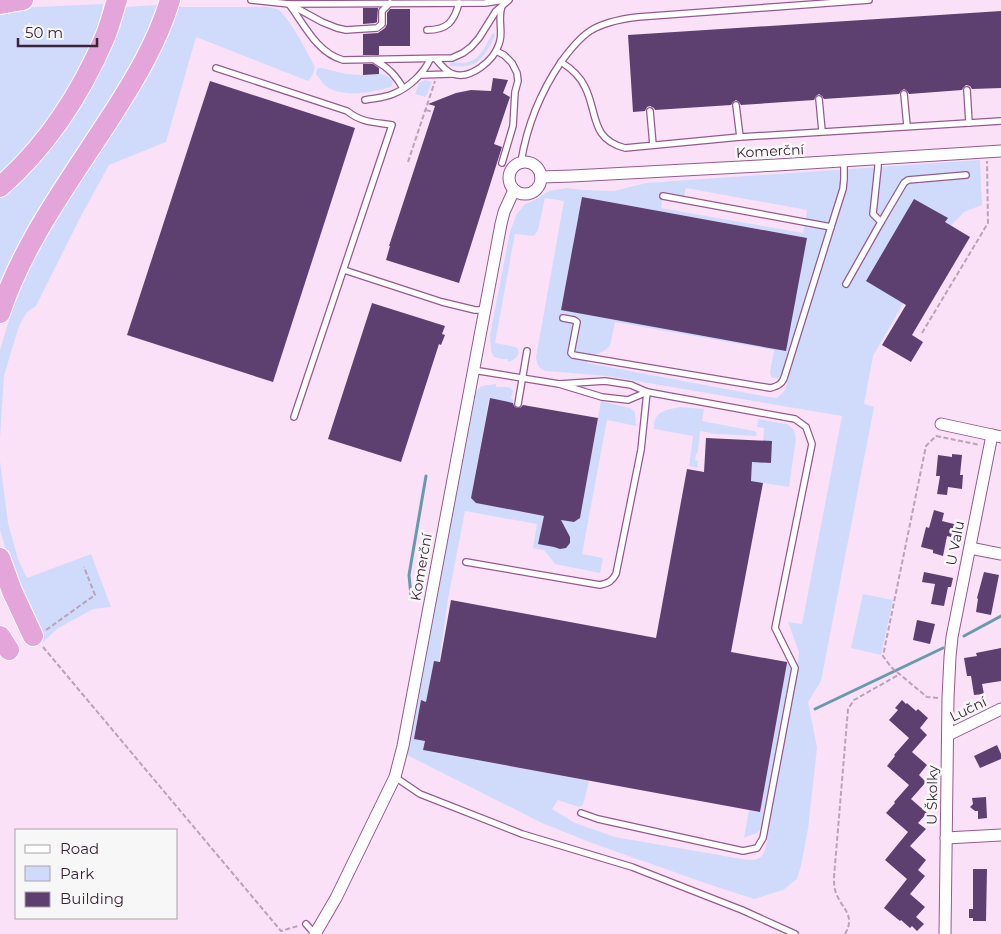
<svg xmlns="http://www.w3.org/2000/svg" width="1001" height="934" font-family="Montserrat,sans-serif">
<rect width="100%" height="100%" fill="#fbe1f7"/>
<g fill="#d0dbfc" fill-rule="evenodd">
<polygon points="103,4 99,33 72,91 0,179 0,11 13,8"/>
<polygon points="159,5 147,38 0,293 0,196 124,7"/>
<path d="M177 7H265C271 7 276 8 280 11 292 22 307 52 315 67L313 74 308 81 196 37 166 142 109 165 80 218 36 306 27 312 19 326 9 359 4 376 0 438V350L16 297 38 247Z"/>
<path d="M493 33 495 34V36C489 47 482 64 467 66 462 67 456 66 450 66L449 65 450 63 452 62C457 62 463 64 468 62 481 59 486 44 492 34Z"/>
<path d="M319 68H322L346 74 363 75 382 74 390 78 393 82 391 87C372 92 345 99 326 86 322 83 319 78 316 74L317 69Z"/>
<polygon points="425,80 432,82 426,97 415,94 419,83"/>
<path d="M980 160 982 205 964 212 943 234 873 356 864 404 874 407 821 681 808 702 817 748 808 829 801 866 797 879 783 890 754 899 705 883 592 843 542 823 407 755 476 392 481 386 496 384V387C502 387 509 385 513 391L511 398 514 400 512 403 489 399 471 498 476 503 574 522 580 518 601 401 630 408 635 412 636 426 607 420 582 554 603 558 600 573 555 564 544 550 533 548 537 524 465 511 448 599 439 662H434L428 692 432 703 422 701 425 741 423 750 589 781 583 805 579 807 558 800 552 809 575 823 615 837 736 858C743 859 751 861 757 859 769 855 768 832 767 821L758 832 744 838 749 810 760 812 787 662 793 665 798 662 799 652 788 622 802 624 842 416 607 376 546 371C539 369 537 365 536 357L564 201 545 198 538 230 534 236 515 234 495 343 516 347 518 349C520 356 514 360 508 362V359H502L494 357 491 351 490 335 510 232 516 215 525 204 535 200 549 191 567 188 583 190 614 191 646 183ZM686 188 807 210 803 233 661 208 663 196 683 200ZM582 197 807 238 561 310ZM615 322 774 350 770 372 771 377 779 379 785 375C788 388 787 389 777 398L763 396 587 363 589 357 604 351 610 346Z"/>
<path d="M680 407 704 409 702 421 754 431 757 433 756 436 716 434 700 431 698 452 696 454 695 460 698 461 697 468 689 466 693 436 654 429C653 411 666 410 680 407Z"/>
<polygon points="758,419 787,424 794,430 796,439 789,487 751,481 752,462 771,462 772,442 763,441 764,428 757,427"/>
<polygon points="0,461 8,523 18,559 27,578 91,554 111,607 93,609 57,629 42,643 10,564 0,530"/>
<polygon points="863,594 893,600 881,655 851,648"/>
</g>
<g fill="none" stroke-linecap="round" stroke-linejoin="round">
<g stroke="#679bac" stroke-width="3">
<polyline points="411,596 409,575 426,476"/>
<polyline points="964,636 1001,616"/>
<polyline points="815,709 943,648"/>
</g>
</g>
<g fill="#5e4070">
<polygon points="363,8 378,8 377,22 375,23 363,24"/>
<polygon points="390,9 410,9 410,46 379,46 379,55 363,55 363,34 378,33 385,28 387,24 387,13"/>
<polygon points="1001,11 1001,88 972,89 970,86 966,85 963,88 962,90 909,94 907,91 904,89 901,91 899,94 824,99 822,96 819,94 816,96 814,100 741,105 739,102 736,100 733,102 731,105 655,110 654,108 650,106 647,107 645,111 633,112 628,35"/>
<polygon points="363,64 373,64 379,68 379,74 363,75"/>
<polygon points="493,78 508,80 503,93 510,97 494,144 502,147 459,283 386,260 390,246 389,246 435,106 428,104 456,93 471,90 491,91"/>
<polygon points="210,81 355,128 273,382 127,335"/>
<polygon points="582,197 807,238 786,351 561,310"/>
<polygon points="914,199 948,218 945,222 970,237 912,335 923,342 911,362 882,345 906,305 866,281"/>
<polygon points="372,303 445,326 442,334 445,335 441,345 439,344 401,462 328,439"/>
<polygon points="490,398 513,403 514,406 517,408 520,408 523,405 598,418 580,518 574,522 561,520 570,537 570,543 566,548 560,549 554,547 538,544 544,516 476,503 471,498"/>
<polygon points="706,438 772,441 771,463 752,462 751,481 763,483 731,652 787,662 787,663 760,812 423,750 425,741 414,739 421,700 426,702 434,661 440,662 451,600 656,638 687,469 704,472"/>
<polygon points="952,454 962,455 960,475 963,475 962,489 948,487 947,495 937,494 940,476 936,476 938,455 952,457"/>
<polygon points="934,510 944,513 942,521 954,524 951,537 947,536 943,556 933,553 933,550 921,547 926,527 929,528"/>
<polygon points="924,572 953,578 951,587 948,587 944,606 931,604 935,584 922,582"/>
<polygon points="984,572 999,575 991,615 976,612 978,599 977,598"/>
<polygon points="917,620 935,624 930,644 913,640"/>
<polygon points="1001,648 1001,681 982,684 984,694 974,695 971,676 967,676 964,658 977,656 976,653"/>
<polygon points="902,700 906,704 907,703 916,711 918,709 928,718 920,728 927,735 912,752 927,765 919,775 926,782 911,799 927,813 918,823 926,829 910,846 926,860 918,870 925,876 910,894 925,907 916,917 924,924 917,931 912,926 910,928 901,920 900,921 884,908 907,879 885,860 908,832 886,813 895,803 894,802 909,785 887,766 895,756 894,755 909,738 889,720 898,710 895,708"/>
<polygon points="997,745 1001,754 1001,759 980,768 974,756"/>
<polygon points="986,797 987,818 978,819 978,811 975,811 970,807 973,804 972,798"/>
<polygon points="973,869 987,869 986,921 973,921 973,918 969,918 969,909 973,909"/>
</g>
<g fill="none" stroke-linecap="round" stroke-linejoin="round">
<defs>
<g id="lane">
<polyline points="251,0 289,4 485,3 505,0"/>
<path d="M289 4C304 24 317 53 343 60L452 58 463 53 471 47 479 38 496 11 509 0"/>
<polyline points="291,5 322,22 337,28 346,30 377,28 382,24 382,11 390,3"/>
<path d="M427 30C447 30 454 22 459 3"/>
<polyline points="496,51 504,55 512,63 517,73 518,81 515,92 513,126 502,163"/>
<path d="M436 59C440 64 446 72 453 74 471 80 494 60 499 44 504 31 497 21 502 6"/>
<path d="M376 61C389 68 396 76 403 88"/>
<path d="M561 62C572 69 580 76 585 87 598 113 590 139 625 148L740 137 1001 121"/>
<path d="M216 68 347 111C362 123 374 122 392 125L294 417"/>
<polyline points="420,75 452,74"/>
<polyline points="967,90 969,123"/>
<polyline points="904,94 907,126"/>
<polyline points="819,99 822,131"/>
<path d="M365 100C374 98 384 98 393 94 408 88 424 74 430 59"/>
<polyline points="736,105 740,137"/>
<polyline points="650,111 653,145"/>
<path d="M521 162C527 125 540 93 561 62 569 51 578 39 590 31 604 22 621 19 638 17L869 0"/>
<polyline points="881,222 904,183 908,180 966,175"/>
<polyline points="831,227 843,189 844,179 844,161"/>
<polyline points="344,270 442,302 475,310 484,310"/>
<polyline points="846,284 881,222 873,214 878,167 878,159"/>
<path d="M563 318 574 320 577 322 571 353 573 355 770 388C779 386 783 383 785 375L831 227 663 196"/>
<polyline points="473,370 559,384 602,397 628,400 647,392"/>
<polyline points="559,384 605,381 631,385 647,392 795,419 806,427 812,444 775,628 795,668 763,838 757,848 743,851 598,819 581,813"/>
<polyline points="518,404 527,351"/>
<path d="M466 562 600 585C609 583 612 581 616 574L641 450 647 392"/>
<polyline points="395,777 420,794 522,834 632,867 742,910 795,934"/>
<polyline points="306,924 315,934"/>
</g>
<g id="street">
<circle cx="525" cy="178" r="16"/>
<polyline points="541,177 572,176 777,165 1001,151"/>
<polyline points="941,424 992,435"/>
<polyline points="970,548 1001,554"/>
<polyline points="948,735 1001,709"/>
<polyline points="946,838 1001,835"/>
<polyline points="315,934 336,898 395,777 403,746 501,224 504,212 514,190"/>
<polyline points="945,934 948,698 950,657 952,637 992,435 1001,437"/>
</g>
<g id="highway">
<polyline points="0,4 23,0"/>
<path d="M0 187C47 146 81 93 105 37 110 25 113 12 117 0"/>
<path d="M0 313C24 241 71 179 112 115 135 79 158 41 170 0"/>
<polyline points="0,558 12,591 33,636"/>
<polyline points="0,636 9,650"/>
</g>
</defs>
<use href="#lane" stroke="#945a8d" stroke-width="8"/>
<use href="#street" stroke="#945a8d" stroke-width="13"/>
<use href="#highway" stroke="#fff" stroke-width="22"/>
<g stroke="#bba2b7" stroke-width="2" stroke-dasharray="5 2.5" stroke-linecap="butt">
<polyline points="426,110 433,112"/>
<polyline points="408,162 435,81"/>
<polyline points="922,333 988,223 987,161"/>
<polyline points="46,630 95,595 84,567"/>
<polyline points="43,647 281,931 298,926"/>
<polyline points="938,698 927,697 891,667 883,656 926,446 936,436 980,445"/>
<path d="M845 934C856 915 842 909 836 893 834 888 834 883 834 877L848 709 854 700 900 674"/>
</g>
<use href="#lane" stroke="#fff" stroke-width="5.5"/>
<use href="#street" stroke="#fff" stroke-width="11"/>
<use href="#highway" stroke="#e4a5db" stroke-width="20"/>
</g>
<g text-anchor="middle" dominant-baseline="central" stroke-width="5" stroke-linejoin="round" paint-order="stroke">
<g font-size="14" fill="#3c2338" stroke="#f7f7f7">
<text transform="translate(770 151) rotate(-3)">Komerční</text>
<text transform="translate(955 543) rotate(-79)">U Valu</text>
<text transform="translate(421 567) rotate(-80)">Komerční</text>
<text transform="translate(968 709) rotate(-26)">Luční</text>
<text transform="translate(932 795) rotate(-89)">U Školky</text>
</g>
</g>
<rect x="15" y="829" width="162" height="90" fill="#f7f7f7" stroke="#aca2ab"/>
<rect x="25" y="845" width="25" height="8" fill="#ffffff" stroke="#aca2ab"/>
<text x="60" y="854" font-size="15" fill="#3c2338">Road</text>
<rect x="25" y="866" width="25" height="15" fill="#d0dbfc" stroke="#aca2ab"/>
<text x="60" y="879" font-size="15" fill="#3c2338">Park</text>
<rect x="25" y="892" width="25" height="15" fill="#5e4070" stroke="#aca2ab"/>
<text x="60" y="904" font-size="15" fill="#3c2338">Building</text>
<path d="M18 38v8h79v-8" fill="none" stroke="#3c2338" stroke-width="2.5"/>
<text x="25" y="38" font-size="15" fill="#3c2338" stroke="#f7f7f7" stroke-width="4" paint-order="stroke">50 m</text>
</svg>
